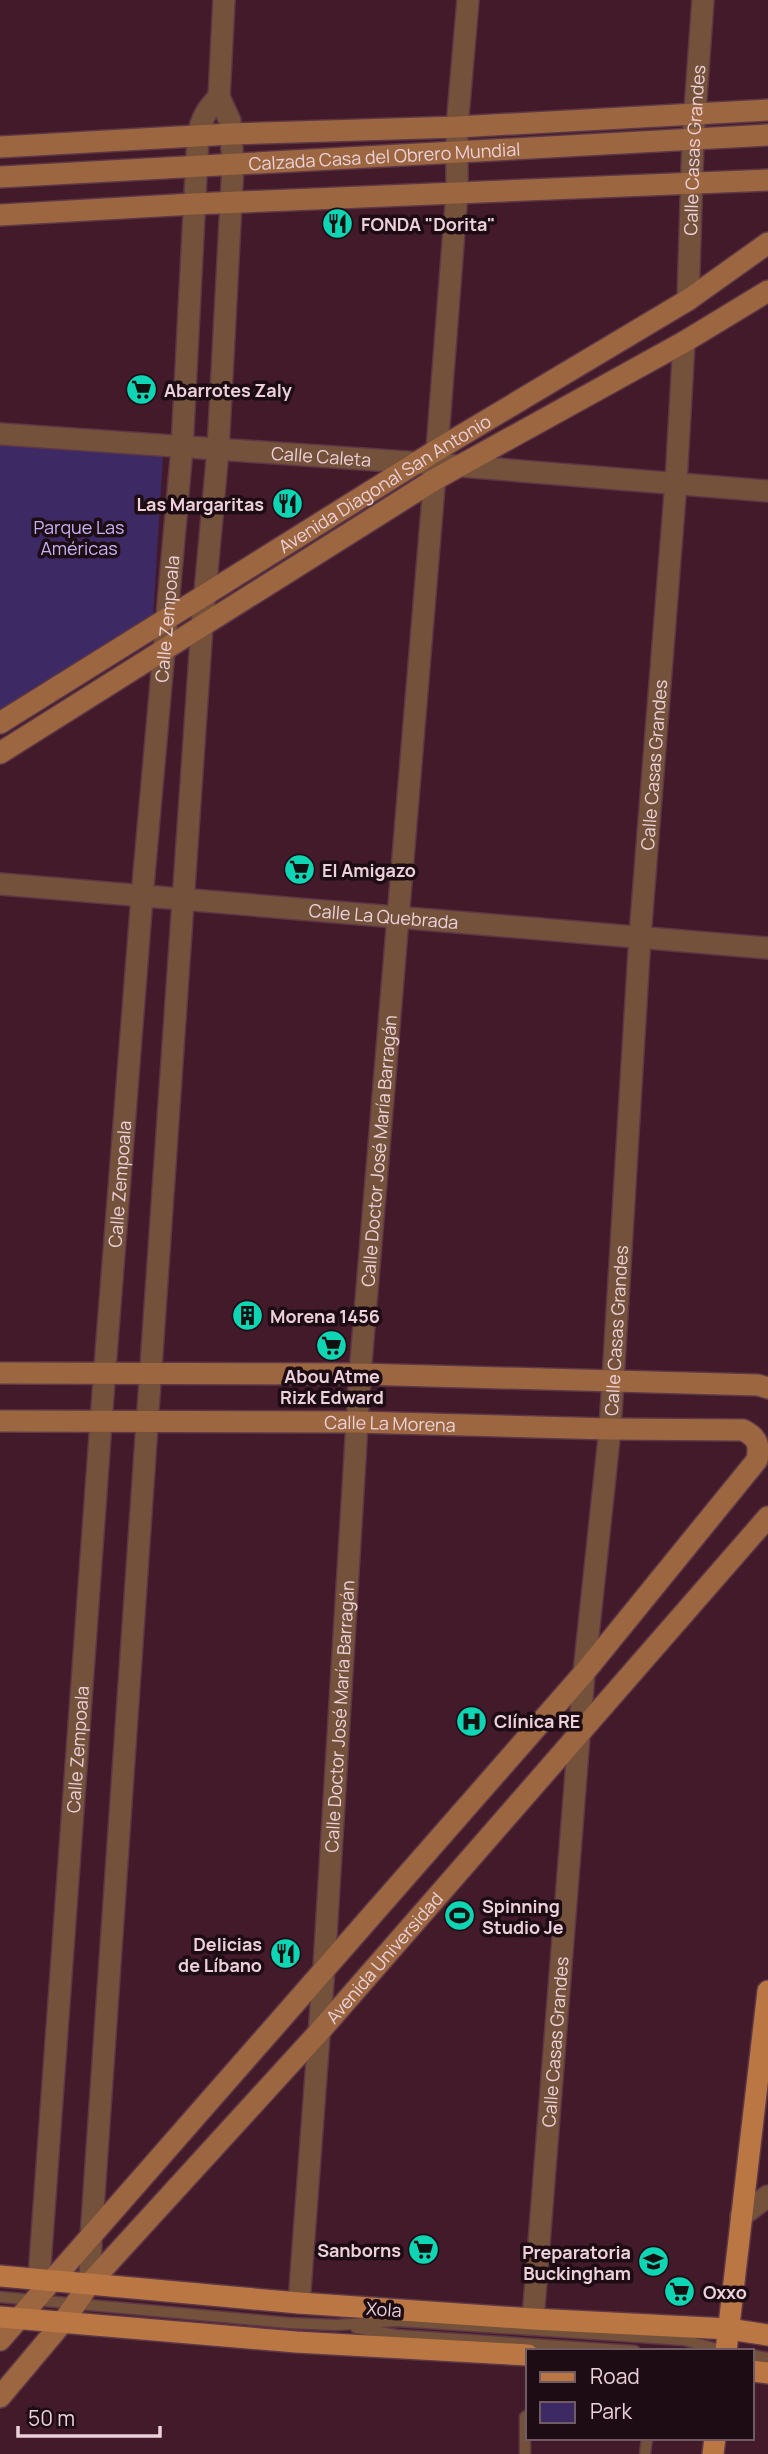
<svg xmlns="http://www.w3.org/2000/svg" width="768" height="2454" font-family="Manrope,sans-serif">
<rect width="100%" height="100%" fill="#421a2a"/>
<polygon fill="#3d2964" points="0,444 163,457 153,617 0,709"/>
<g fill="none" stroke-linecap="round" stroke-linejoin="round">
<defs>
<g id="lane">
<polyline points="0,2297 289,2323 336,2325 397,2321 684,2340 724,2351"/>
<polyline points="356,2328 396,2335 635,2351"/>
<polyline points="752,2355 768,2358"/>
<polyline points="525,2454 525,2417 528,2415"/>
<polyline points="645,2454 647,2438"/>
</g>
<g id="street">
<path id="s1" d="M688 300 693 139 703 0"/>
<path id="s2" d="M0 434 435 464 768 491"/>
<path id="s3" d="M0 884 768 948"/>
<polyline points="741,2216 768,2196"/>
<path id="s4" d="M39 2278 105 1367 142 897 182 448 198 136C201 119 207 109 219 97"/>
<polyline points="90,2283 91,2238 202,626 218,450 233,165 230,121 219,97 224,0"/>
<path id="s5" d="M299 2303 324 1968 360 1374 437 450 457 192V127L468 0"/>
<path id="s6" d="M533 2319 584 1673 610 1429 640 936 676 482 684 342"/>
</g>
<g id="secondary">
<polyline points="0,147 231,134 457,127 768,110"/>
<path id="s7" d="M0 177 768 135"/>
<polyline points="0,215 193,204 768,180"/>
<path id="s8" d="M0 723 437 450 688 300 768 243"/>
<polyline points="0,753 434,480 684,342 768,291"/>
<polyline points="0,1373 360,1374 758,1385 768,1388"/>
<path id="s9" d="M0 1421 357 1422 610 1429 743 1430C757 1437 760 1444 757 1460L584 1673 0 2340"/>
<path id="s10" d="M0 2397 63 2322 90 2283 320 2031 768 1517"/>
</g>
<g id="primary">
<polyline points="0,2276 299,2303 533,2319 729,2329 768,2335"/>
<polyline points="0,2317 296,2342 528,2355"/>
<polyline points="726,2351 768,1991"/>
<polyline points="752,2371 768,2373"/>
<polyline points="713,2454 715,2438"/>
</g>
</defs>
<use href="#lane" stroke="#5d3746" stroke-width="13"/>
<use href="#street" stroke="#5d3746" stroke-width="24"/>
<use href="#secondary" stroke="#5d3746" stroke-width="24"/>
<use href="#primary" stroke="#5d3746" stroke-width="24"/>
<use href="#lane" stroke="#73513a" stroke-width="10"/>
<use href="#street" stroke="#73513a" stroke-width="21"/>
<use href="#secondary" stroke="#9c6740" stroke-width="21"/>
<use href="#primary" stroke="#bb7743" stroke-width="21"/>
</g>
<defs>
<symbol id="restaurant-disc" viewBox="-11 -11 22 22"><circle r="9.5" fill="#0ed5b4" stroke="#1d0c13"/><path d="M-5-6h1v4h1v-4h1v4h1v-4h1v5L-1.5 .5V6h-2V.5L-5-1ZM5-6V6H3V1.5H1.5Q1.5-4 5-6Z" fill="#111"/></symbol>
<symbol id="supermarket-disc" viewBox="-11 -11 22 22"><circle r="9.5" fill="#0ed5b4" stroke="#1d0c13"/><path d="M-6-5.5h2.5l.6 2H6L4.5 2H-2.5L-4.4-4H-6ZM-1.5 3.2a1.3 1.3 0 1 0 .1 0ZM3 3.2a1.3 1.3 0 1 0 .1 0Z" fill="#111"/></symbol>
<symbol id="building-disc" viewBox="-11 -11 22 22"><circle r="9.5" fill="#0ed5b4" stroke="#1d0c13"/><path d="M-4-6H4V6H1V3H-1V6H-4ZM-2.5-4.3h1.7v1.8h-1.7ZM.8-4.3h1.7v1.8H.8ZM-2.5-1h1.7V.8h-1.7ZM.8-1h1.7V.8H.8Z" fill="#111"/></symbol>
<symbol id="hospital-disc" viewBox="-11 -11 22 22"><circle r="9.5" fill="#0ed5b4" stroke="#1d0c13"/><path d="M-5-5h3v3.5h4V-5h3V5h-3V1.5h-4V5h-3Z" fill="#111"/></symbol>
<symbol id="stadium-disc" viewBox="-11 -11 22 22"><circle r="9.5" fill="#0ed5b4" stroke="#1d0c13"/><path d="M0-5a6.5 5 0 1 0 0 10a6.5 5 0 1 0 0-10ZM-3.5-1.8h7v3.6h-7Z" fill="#111"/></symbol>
<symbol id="school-disc" viewBox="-11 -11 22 22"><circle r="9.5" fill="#0ed5b4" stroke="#1d0c13"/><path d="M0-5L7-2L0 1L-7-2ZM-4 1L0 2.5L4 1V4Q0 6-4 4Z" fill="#111"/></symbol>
</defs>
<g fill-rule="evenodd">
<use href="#restaurant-disc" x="320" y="206" width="35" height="35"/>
<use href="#supermarket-disc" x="124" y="372" width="35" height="35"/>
<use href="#restaurant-disc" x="270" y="486" width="35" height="35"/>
<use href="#supermarket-disc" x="282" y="852" width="35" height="35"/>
<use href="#building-disc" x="230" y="1298" width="35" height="35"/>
<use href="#supermarket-disc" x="314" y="1328" width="35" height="35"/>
<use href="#hospital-disc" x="454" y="1704" width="35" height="35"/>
<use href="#stadium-disc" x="442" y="1898" width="35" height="35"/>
<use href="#restaurant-disc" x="268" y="1936" width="35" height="35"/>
<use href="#supermarket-disc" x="406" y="2232" width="35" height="35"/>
<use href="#school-disc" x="636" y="2244" width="35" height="35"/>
<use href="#supermarket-disc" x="662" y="2274" width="35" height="35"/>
</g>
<g text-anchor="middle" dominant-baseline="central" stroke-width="7" stroke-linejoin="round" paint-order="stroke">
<g font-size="18" fill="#ecd1da" stroke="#1d0c13">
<text stroke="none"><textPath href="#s1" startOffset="150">Calle Casas Grandes</textPath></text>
<text stroke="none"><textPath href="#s7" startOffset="385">Calzada Casa del Obrero Mundial</textPath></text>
<text stroke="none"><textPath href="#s2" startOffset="322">Calle Caleta</textPath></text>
<text stroke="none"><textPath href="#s8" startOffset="453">Avenida Diagonal San Antonio</textPath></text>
<text stroke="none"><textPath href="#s4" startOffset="1664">Calle Zempoala</textPath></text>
<text stroke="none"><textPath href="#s6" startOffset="1559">Calle Casas Grandes</textPath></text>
<text stroke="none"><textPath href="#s3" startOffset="385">Calle La Quebrada</textPath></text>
<text stroke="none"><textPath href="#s5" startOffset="1155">Calle Doctor José María Barragán</textPath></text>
<text stroke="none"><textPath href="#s4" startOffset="1097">Calle Zempoala</textPath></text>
<text stroke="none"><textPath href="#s6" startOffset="992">Calle Casas Grandes</textPath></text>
<text stroke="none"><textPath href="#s9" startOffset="390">Calle La Morena</textPath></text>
<text stroke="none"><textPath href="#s5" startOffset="588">Calle Doctor José María Barragán</textPath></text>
<text stroke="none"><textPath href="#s4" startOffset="530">Calle Zempoala</textPath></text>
<text stroke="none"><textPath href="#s10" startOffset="584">Avenida Universidad</textPath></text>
<text stroke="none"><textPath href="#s6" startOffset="278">Calle Casas Grandes</textPath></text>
<text transform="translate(384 2309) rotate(4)">Xola</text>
</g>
<g font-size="18" font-weight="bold" fill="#ecd1da" stroke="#1d0c13" text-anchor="start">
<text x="361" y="224">FONDA "Dorita"</text>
<text x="164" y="390">Abarrotes Zaly</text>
<text x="264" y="504" text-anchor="end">Las Margaritas</text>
<text x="322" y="870">El Amigazo</text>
<text x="270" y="1316">Morena 1456</text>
<text x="332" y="1376" text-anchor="middle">Abou Atme<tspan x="332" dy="21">Rizk Edward</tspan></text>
<text x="494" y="1721">Clínica RE</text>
<text x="482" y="1906">Spinning<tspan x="482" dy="21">Studio Je</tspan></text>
<text x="262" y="1944" text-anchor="end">Delicias<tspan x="262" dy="21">de Líbano</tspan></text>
<text x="401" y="2250" text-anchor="end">Sanborns</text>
<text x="631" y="2252" text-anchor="end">Preparatoria<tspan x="631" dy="21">Buckingham</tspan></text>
<text x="703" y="2292">Oxxo</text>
</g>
<g font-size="18" fill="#c4b2f5" stroke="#1d0c13">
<text x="79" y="527">Parque Las<tspan x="79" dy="21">Américas</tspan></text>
</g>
</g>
<rect x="526" y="2349" width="228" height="91" fill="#1d0c13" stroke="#705b63" stroke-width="2"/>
<rect x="540" y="2372" width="35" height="10" fill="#bb7743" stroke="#705b63" stroke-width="2"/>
<text x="590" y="2384" font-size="21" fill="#ecd1da">Road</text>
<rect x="540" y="2402" width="35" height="21" fill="#3d2964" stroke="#705b63" stroke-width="2"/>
<text x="590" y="2419" font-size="21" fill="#ecd1da">Park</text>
<path d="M18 2426v10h142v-10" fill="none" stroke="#ecd1da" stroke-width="3.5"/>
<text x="28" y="2426" font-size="21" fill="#ecd1da" stroke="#1d0c13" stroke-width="5" paint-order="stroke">50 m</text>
</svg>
